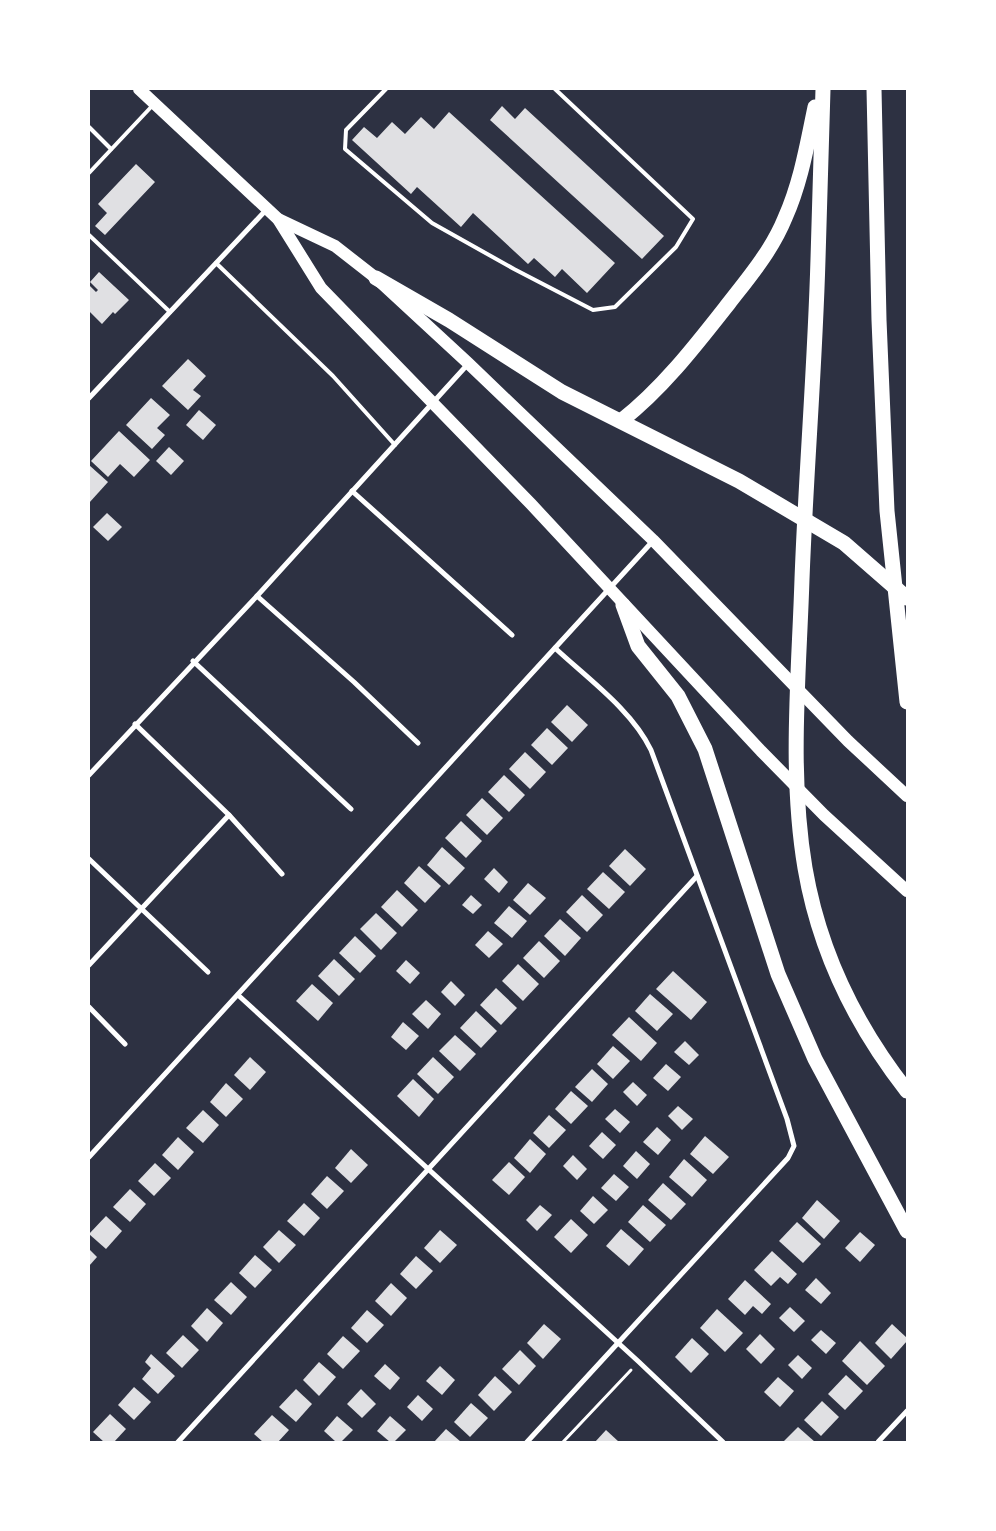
<svg xmlns="http://www.w3.org/2000/svg" width="996" height="1531" font-family="Bitter,serif">
<rect width="100%" height="100%" fill="#2d3142"/>
<g fill="#e0e0e3">
<polygon points="502,106 515,119 525,108 664,236 642,259 490,120"/>
<polygon points="449,112 615,263 587,293 562,269 555,277 534,258 528,264 473,213 461,227 417,187 411,194 352,140 364,127 377,138 392,122 405,134 421,117 434,129"/>
<polygon points="136,164 155,182 105,235 95,226 107,213 98,204"/>
<polygon points="99,272 129,300 115,314 113,312 102,324 89,311 89,285 96,292 98,290 90,282"/>
<polygon points="188,359 206,376 193,390 201,396 188,410 162,386"/>
<polygon points="151,398 170,415 157,428 165,435 152,449 126,425"/>
<polygon points="199,410 216,425 203,440 186,425"/>
<polygon points="119,431 150,460 134,477 120,464 108,477 91,461"/>
<polygon points="169,447 184,461 171,475 156,461"/>
<polygon points="89,465 108,482 89,503"/>
<polygon points="107,513 122,527 108,541 93,527"/>
<polygon points="567,705 588,725 572,742 551,722"/>
<polygon points="547,728 568,748 552,765 531,745"/>
<polygon points="525,752 546,772 530,789 509,769"/>
<polygon points="504,775 525,795 509,812 488,792"/>
<polygon points="482,798 503,818 487,835 466,815"/>
<polygon points="461,821 482,841 466,858 445,838"/>
<polygon points="442,847 465,868 449,885 427,865"/>
<polygon points="625,849 646,869 630,886 609,866"/>
<polygon points="419,866 441,886 425,903 404,883"/>
<polygon points="494,868 508,882 499,893 484,879"/>
<polygon points="603,872 625,892 609,909 587,889"/>
<polygon points="528,883 546,898 530,915 513,900"/>
<polygon points="397,890 418,910 402,927 381,907"/>
<polygon points="471,895 482,905 473,914 462,905"/>
<polygon points="582,895 603,915 587,932 566,912"/>
<polygon points="509,906 527,921 512,938 494,923"/>
<polygon points="376,913 397,933 381,950 360,929"/>
<polygon points="560,919 581,938 565,956 544,936"/>
<polygon points="488,931 503,944 489,958 475,945"/>
<polygon points="355,936 376,956 360,973 339,953"/>
<polygon points="539,941 560,961 544,978 523,958"/>
<polygon points="334,959 355,979 339,996 318,976"/>
<polygon points="406,960 420,973 410,984 396,971"/>
<polygon points="518,964 539,984 523,1001 502,981"/>
<polygon points="673,971 707,1002 691,1020 656,989"/>
<polygon points="451,981 465,995 455,1006 441,992"/>
<polygon points="312,984 333,1003 318,1021 296,1001"/>
<polygon points="496,988 517,1008 501,1025 480,1005"/>
<polygon points="650,994 673,1014 657,1031 635,1011"/>
<polygon points="426,1000 441,1014 428,1029 412,1014"/>
<polygon points="476,1011 497,1031 481,1048 460,1028"/>
<polygon points="629,1017 657,1043 641,1061 612,1035"/>
<polygon points="403,1022 419,1036 406,1050 391,1037"/>
<polygon points="455,1035 476,1054 460,1071 439,1051"/>
<polygon points="685,1041 699,1055 689,1065 674,1052"/>
<polygon points="613,1046 630,1061 613,1079 597,1064"/>
<polygon points="250,1057 266,1072 250,1090 234,1075"/>
<polygon points="433,1057 454,1077 438,1094 417,1074"/>
<polygon points="666,1064 681,1077 668,1091 653,1078"/>
<polygon points="592,1069 608,1084 592,1102 575,1087"/>
<polygon points="413,1079 434,1099 419,1117 397,1096"/>
<polygon points="633,1082 647,1095 637,1106 623,1092"/>
<polygon points="226,1083 243,1099 226,1117 210,1102"/>
<polygon points="571,1091 588,1106 571,1124 555,1109"/>
<polygon points="678,1106 693,1119 682,1130 668,1116"/>
<polygon points="615,1109 630,1122 620,1133 605,1119"/>
<polygon points="203,1110 219,1125 203,1143 186,1128"/>
<polygon points="549,1115 566,1130 549,1148 533,1133"/>
<polygon points="657,1127 671,1140 658,1155 643,1142"/>
<polygon points="602,1132 616,1145 603,1159 589,1146"/>
<polygon points="705,1136 729,1157 713,1174 690,1154"/>
<polygon points="178,1137 194,1152 178,1170 162,1155"/>
<polygon points="530,1139 546,1154 530,1173 514,1158"/>
<polygon points="351,1149 368,1165 351,1183 335,1168"/>
<polygon points="636,1151 650,1164 637,1179 623,1166"/>
<polygon points="573,1155 587,1169 577,1180 563,1166"/>
<polygon points="684,1159 707,1180 692,1197 669,1177"/>
<polygon points="509,1162 525,1177 509,1195 492,1180"/>
<polygon points="155,1163 171,1178 154,1196 138,1181"/>
<polygon points="614,1174 629,1187 616,1201 601,1188"/>
<polygon points="327,1176 344,1191 327,1209 311,1194"/>
<polygon points="663,1183 686,1204 671,1220 648,1200"/>
<polygon points="130,1189 146,1204 130,1222 113,1207"/>
<polygon points="593,1196 608,1210 594,1224 580,1211"/>
<polygon points="817,1200 840,1221 824,1239 802,1218"/>
<polygon points="304,1203 320,1218 304,1236 287,1221"/>
<polygon points="540,1205 552,1215 537,1231 526,1220"/>
<polygon points="643,1205 666,1225 650,1242 628,1222"/>
<polygon points="106,1216 122,1231 106,1249 89,1234"/>
<polygon points="571,1219 588,1235 571,1253 554,1237"/>
<polygon points="797,1222 821,1244 803,1263 779,1241"/>
<polygon points="621,1229 644,1249 629,1266 606,1246"/>
<polygon points="279,1230 296,1245 279,1263 263,1247"/>
<polygon points="440,1230 457,1245 440,1263 424,1248"/>
<polygon points="860,1232 875,1245 860,1262 845,1248"/>
<polygon points="89,1249 97,1257 89,1266"/>
<polygon points="772,1251 797,1274 788,1284 780,1277 771,1286 754,1270"/>
<polygon points="255,1255 272,1270 255,1288 239,1273"/>
<polygon points="416,1256 433,1271 416,1289 400,1274"/>
<polygon points="816,1278 831,1293 821,1304 805,1290"/>
<polygon points="745,1280 771,1304 762,1314 753,1306 745,1315 728,1299"/>
<polygon points="231,1282 247,1297 231,1315 214,1300"/>
<polygon points="391,1283 407,1298 391,1316 375,1301"/>
<polygon points="790,1307 805,1321 794,1332 779,1318"/>
<polygon points="207,1308 223,1323 207,1342 191,1326"/>
<polygon points="717,1309 743,1333 725,1352 700,1328"/>
<polygon points="367,1310 384,1325 367,1343 351,1328"/>
<polygon points="544,1324 561,1339 543,1359 527,1343"/>
<polygon points="892,1324 907,1338 907,1341 891,1359 875,1343"/>
<polygon points="821,1330 836,1343 826,1354 811,1340"/>
<polygon points="760,1334 775,1349 761,1364 746,1349"/>
<polygon points="183,1335 199,1350 182,1368 166,1353"/>
<polygon points="343,1336 360,1351 343,1369 327,1354"/>
<polygon points="692,1338 709,1354 691,1373 675,1357"/>
<polygon points="860,1341 885,1366 867,1385 842,1361"/>
<polygon points="520,1350 536,1366 519,1385 502,1369"/>
<polygon points="151,1354 175,1376 158,1394 142,1379 151,1368 145,1362"/>
<polygon points="798,1355 812,1368 802,1379 788,1365"/>
<polygon points="319,1362 336,1377 319,1396 303,1380"/>
<polygon points="385,1364 400,1378 390,1390 374,1376"/>
<polygon points="440,1366 455,1380 442,1395 426,1381"/>
<polygon points="846,1375 863,1391 845,1410 828,1394"/>
<polygon points="495,1376 512,1392 494,1411 478,1395"/>
<polygon points="778,1377 794,1391 780,1407 764,1392"/>
<polygon points="134,1387 151,1402 134,1420 118,1405"/>
<polygon points="296,1389 312,1404 296,1422 279,1407"/>
<polygon points="361,1389 376,1404 362,1418 347,1404"/>
<polygon points="418,1395 433,1409 422,1421 407,1407"/>
<polygon points="822,1401 839,1417 821,1436 804,1420"/>
<polygon points="471,1403 488,1418 470,1437 454,1422"/>
<polygon points="110,1414 126,1429 114,1442 104,1442 93,1432"/>
<polygon points="272,1415 289,1430 278,1442 263,1442 254,1434"/>
<polygon points="337,1416 353,1430 341,1442 336,1442 324,1431"/>
<polygon points="390,1416 406,1430 394,1442 390,1442 377,1431"/>
<polygon points="798,1427 815,1442 783,1442"/>
<polygon points="446,1429 461,1442 434,1442"/>
<polygon points="606,1430 619,1442 595,1442"/>
</g>
<g fill="none" stroke-linecap="round" stroke-linejoin="round">
<polyline stroke="#fff" stroke-width="3" points="563,1442 631,1370"/>
<g stroke="#fff" stroke-width="4">
<polyline points="386,89 346,130 345,149 432,223 514,269 593,310 615,307 676,247 693,219 555,89"/>
<polyline points="89,127 111,149"/>
<polyline points="89,173 153,105"/>
<polyline points="89,235 170,312"/>
<polyline points="216,263 333,376 395,445"/>
</g>
<g stroke="#fff" stroke-width="5">
<polyline points="89,398 267,209"/>
<polyline points="352,491 512,635"/>
<polyline points="257,596 354,682 418,743"/>
<polyline points="193,661 351,809"/>
<polyline points="135,724 229,815 282,874"/>
<polyline points="89,775 257,596 468,364"/>
<polyline points="89,859 208,972"/>
<polyline points="89,965 229,815"/>
<polyline points="238,995 639,1362 723,1442"/>
<polyline points="89,1007 125,1044"/>
<polyline points="89,1157 652,542"/>
<polyline points="178,1442 697,876"/>
<path d="M527 1442 788 1158 794 1146 787 1119 651 750C632 710 587 678 555 648"/>
<polyline points="878,1442 907,1411"/>
</g>
<g stroke="#fff" stroke-width="12">
<polyline points="139,89 278,219 321,288 531,504 761,751 824,815 907,891"/>
<polyline points="278,219 335,246 376,278 468,363 653,540 848,741 907,796"/>
</g>
<g stroke="#fff" stroke-width="15">
<path d="M823 89C821 146 820 202 818 259 815 366 806 472 802 579 799 674 789 773 805 868 819 950 856 1026 907 1091"/>
<polyline points="874,89 879,320 887,511 907,702"/>
<polyline points="376,278 449,320 562,392 739,481 844,543 907,598"/>
<path d="M621 421C663 388 696 345 729 303 750 276 772 250 785 218 801 182 807 145 815 107"/>
<polyline points="623,605 638,646 678,696 705,749 778,974 815,1059 907,1231"/>
</g>
</g>
<rect width="996" height="1531" fill="none" stroke="#ffffff" stroke-width="180"/>
</svg>
